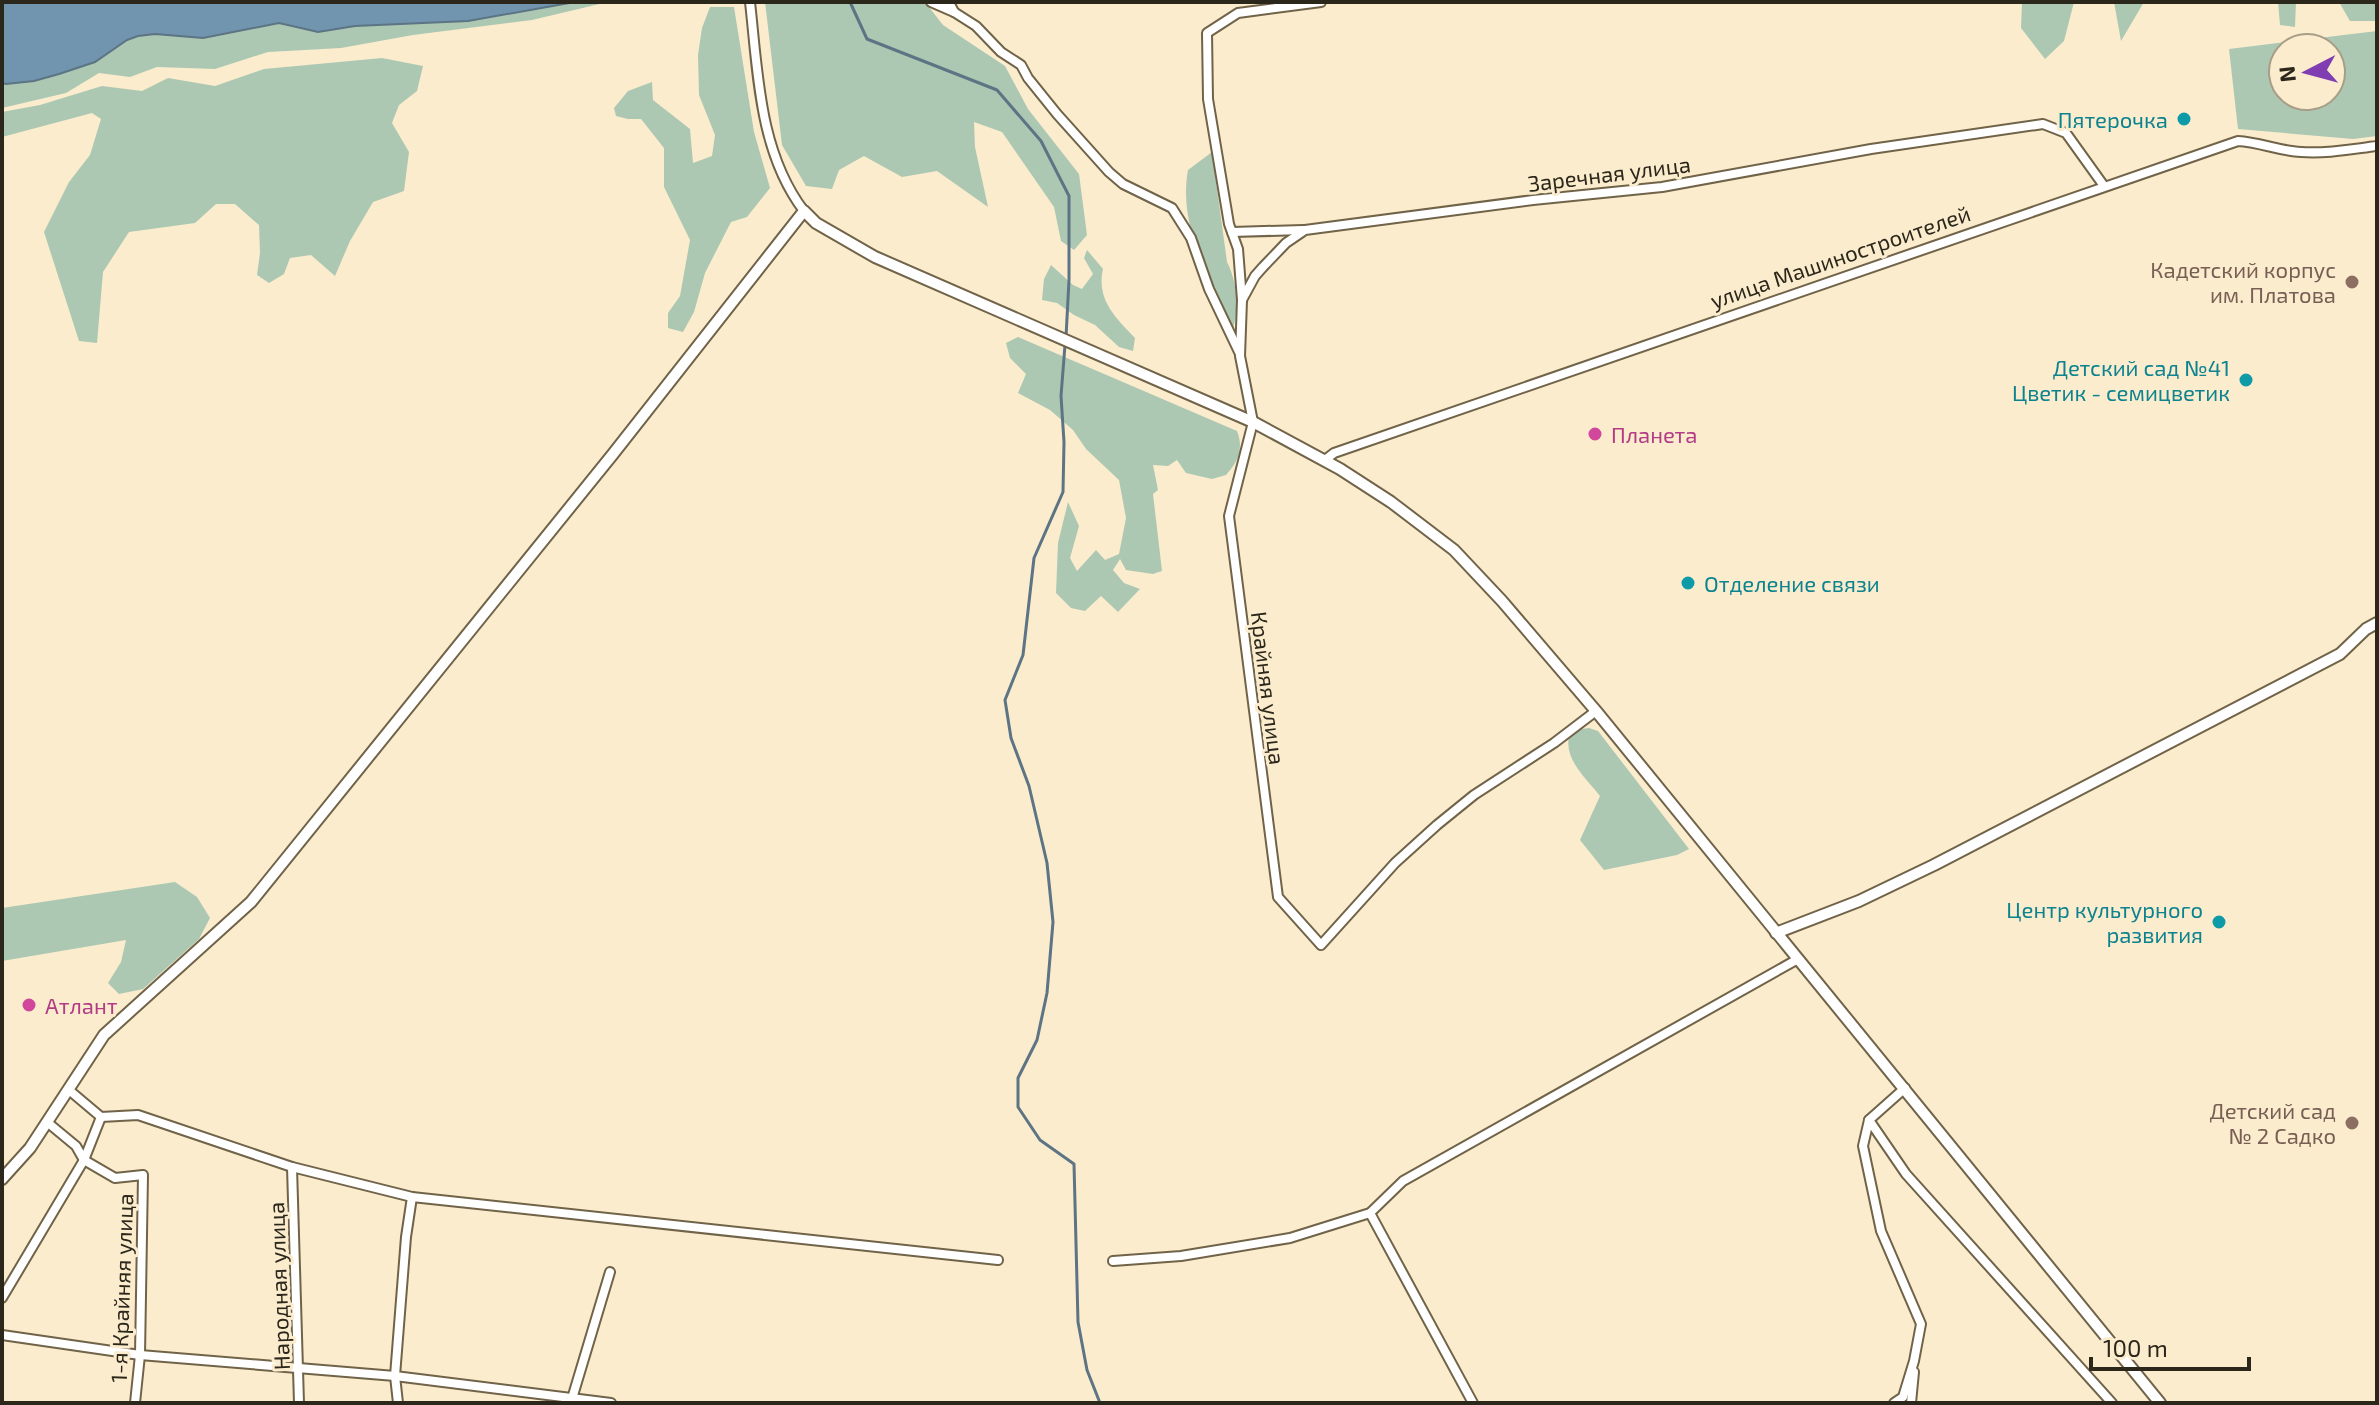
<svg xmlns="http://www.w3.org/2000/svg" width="2379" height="1405" font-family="'Exo 2',sans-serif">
<rect width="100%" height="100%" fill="#fbecce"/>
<g fill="#acc8b2" fill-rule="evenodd">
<polygon points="575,2 608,2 532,20 413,35 341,48 268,52 215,69 157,67 130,77 99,73 66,93 2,108 2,83 138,36 155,34 203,38 279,23 318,32 355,26 468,21"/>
<polygon points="765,2 925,2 943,25 1005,66 1028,109 1079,174 1087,235 1074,250 1061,241 1054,207 1002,132 974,122 975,147 988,207 937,171 902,177 864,156 839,170 832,189 806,186 782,145"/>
<polygon points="2022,2 2074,2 2064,41 2045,59 2021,28"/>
<polygon points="2114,2 2144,2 2121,41"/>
<polygon points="2278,2 2296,2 2295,27 2280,25"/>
<polygon points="2339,2 2377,2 2377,21 2350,21"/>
<polygon points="710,7 734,7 754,132 770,188 747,217 731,222 705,273 694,312 683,332 668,328 668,313 680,296 690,240 664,187 664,148 641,119 628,119 616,116 614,108 628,91 652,82 653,100 690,129 693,163 712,156 715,135 699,95 698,55 702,28"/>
<path d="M2377 31V136L2353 139 2238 129 2229 49ZM2283 48H2331V96H2283Z"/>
<polygon points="382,58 423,66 417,91 399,105 392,123 409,152 404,191 373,202 350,241 335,276 311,255 290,258 284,274 269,283 257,275 260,253 259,225 235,204 216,204 195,223 129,232 103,272 97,343 79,341 44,232 69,182 90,155 101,119 92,113 2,137 2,112 40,105 102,86 142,91 168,78 215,86 264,69"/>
<path d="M1212 152 1227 262C1237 281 1239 308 1233 329 1208 281 1178 224 1188 170Z"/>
<path d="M1087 250 1103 269C1096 300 1116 318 1135 338L1133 351 1119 347 1095 325 1074 315 1057 303 1042 300 1044 279 1051 265 1073 285 1082 289 1093 274 1084 258Z"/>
<path d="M1018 337 1237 431C1244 448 1238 462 1226 475L1212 479 1186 473 1177 460 1168 466 1153 465 1158 490 1153 494 1162 571 1153 574 1126 570 1120 559 1113 570 1124 583 1140 589 1118 612 1101 596 1085 611 1071 608 1056 593 1058 543 1068 502 1079 526 1070 558 1077 571 1096 550 1105 560 1119 554 1126 518 1119 480 1086 449 1073 430 1050 410 1018 393 1026 374 1010 358 1006 343Z"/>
<path d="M1589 728 1598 731 1689 849 1677 855 1604 870 1580 840 1600 796C1587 779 1564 760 1569 737L1581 729Z"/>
<polygon points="175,882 197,897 210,918 199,939 143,989 119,994 108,983 121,962 126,940 2,961 2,908"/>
</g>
<polygon fill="#7195af" stroke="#5c7483" stroke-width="2" points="2,2 575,2 468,21 355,26 318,32 279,23 203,38 155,34 138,36 127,40 95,62 59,74 34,81 6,84 2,83"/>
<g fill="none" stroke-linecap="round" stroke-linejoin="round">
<g stroke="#5c7483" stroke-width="3">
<polyline points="850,2 867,39 997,90 1041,141 1069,196 1069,280 1066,337"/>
<polyline points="1065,345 1061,396 1064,442 1063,492 1034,558 1023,655 1005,700 1011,738 1029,786 1047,863 1053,922 1047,993 1037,1040 1018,1078 1018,1107 1040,1140 1074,1164 1078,1322 1087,1370 1100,1403"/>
</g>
<defs>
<g id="minor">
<path d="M750 2C758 73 759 152 804 211"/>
<polyline points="931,2 954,12"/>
<polyline points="949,2 954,12 976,26 1001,52 1021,65 1028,78 1057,114 1109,172 1123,184 1172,208 1191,238 1209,289 1240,354"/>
<polyline points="1232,232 1303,230"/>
<polyline points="1242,300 1238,249 1229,224 1208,99 1207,33 1238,13 1321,2"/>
<path d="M1325 460 1334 453 2238 141C2259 142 2279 151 2301 152 2326 154 2352 149 2377 146"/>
<polyline points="1596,711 1554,743 1474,795 1437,825 1395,863 1321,945 1278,897 1229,516 1253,422 1240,356 1242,300 1255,276 1263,267 1286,243 1305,230 1533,200 1662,187 1871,149 2043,124 2066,133 2104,186"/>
<polyline points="69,1090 101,1117 138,1115 292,1167 412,1197 998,1260"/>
<polyline points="1869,1120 1906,1174 2112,1403"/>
<polyline points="47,1122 76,1146 84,1160 115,1178 143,1175 140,1355 135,1403"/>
<polyline points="292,1167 299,1403"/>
<polyline points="1370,1213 1473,1403"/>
<polyline points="1113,1261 1181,1256 1290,1238 1370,1213 1403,1181 1798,959"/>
<polyline points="2,1298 84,1160 101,1117"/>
<polyline points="2,1335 140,1355 395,1376 611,1403"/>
<polyline points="571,1402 610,1272"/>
<polyline points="398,1403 395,1376 406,1237 412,1197"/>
<polyline points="1894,1403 1903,1397 1914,1361 1921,1324 1881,1231 1863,1146 1869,1120 1905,1088"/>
<polyline points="1911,1403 1914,1372"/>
</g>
<g id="tertiary">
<polyline points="1776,933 1859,901 1934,865 2340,654 2366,629 2377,623"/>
<polyline points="2,1179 30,1148 104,1035 251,902 613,454 804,211 816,223 875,257 1253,422 1340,469 1391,502 1454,550 1502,601 1596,711 2160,1403"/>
</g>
</defs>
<use href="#minor" stroke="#706348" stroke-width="12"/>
<use href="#tertiary" stroke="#706348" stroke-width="14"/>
<use href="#minor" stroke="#fff" stroke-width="8"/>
<use href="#tertiary" stroke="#fff" stroke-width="10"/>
</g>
<g fill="#0f9aa8" stroke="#fbecce" stroke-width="3">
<circle cx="2184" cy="119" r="8"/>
<circle cx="2246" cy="380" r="8"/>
<circle cx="1688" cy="583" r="8"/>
<circle cx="2219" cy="922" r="8"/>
</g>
<g fill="#8d6e63" stroke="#fbecce" stroke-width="3">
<circle cx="2352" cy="282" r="8"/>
<circle cx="2352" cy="1123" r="8"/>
</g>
<g fill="#d1479c" stroke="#fbecce" stroke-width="3">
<circle cx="1595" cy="434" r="8"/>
<circle cx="29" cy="1005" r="8"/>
</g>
<g text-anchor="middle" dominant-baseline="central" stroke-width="6" stroke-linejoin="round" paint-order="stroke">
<g font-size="22" fill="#0d838f" stroke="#fbecce" text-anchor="end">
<text x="2168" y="119">Пятерочка</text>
<text x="2230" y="367">Детский сад №41<tspan x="2230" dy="25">Цветик - семицветик</tspan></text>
<text x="1704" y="583" text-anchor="start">Отделение связи</text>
<text x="2203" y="909">Центр культурного<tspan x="2203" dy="25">развития</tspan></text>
</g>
<g font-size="22" fill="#2c271b" stroke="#fbecce">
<text transform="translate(1609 173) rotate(-7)">Заречная улица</text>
<text transform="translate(1840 256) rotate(-19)">улица Машиностроителей</text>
<text transform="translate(1269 688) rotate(83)">Крайняя улица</text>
<text transform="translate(278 1286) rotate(-92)">Народная улица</text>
<text transform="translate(121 1288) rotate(-88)">1-я Крайняя улица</text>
</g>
<g font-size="22" fill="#785e54" stroke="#fbecce" text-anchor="end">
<text x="2336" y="269">Кадетский корпус<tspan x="2336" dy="25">им. Платова</tspan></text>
<text x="2336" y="1110">Детский сад<tspan x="2336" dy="25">№ 2 Садко</tspan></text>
</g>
<g font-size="22" fill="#b23c85" stroke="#fbecce" text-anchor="start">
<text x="1611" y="434">Планета</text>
<text x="45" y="1005">Атлант</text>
</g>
</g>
<rect width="2379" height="1405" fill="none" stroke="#2c271b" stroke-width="8"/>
<g transform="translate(2307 72) rotate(264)"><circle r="38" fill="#fbecce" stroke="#a89d86" stroke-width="2"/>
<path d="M0-6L14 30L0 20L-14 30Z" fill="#803db1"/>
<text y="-12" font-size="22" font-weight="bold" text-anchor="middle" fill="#2c271b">N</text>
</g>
<path d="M2091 1357v12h158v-12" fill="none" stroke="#2c271b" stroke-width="4"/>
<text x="2103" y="1357" font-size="24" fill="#2c271b" stroke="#fbecce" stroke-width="6" paint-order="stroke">100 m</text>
</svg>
